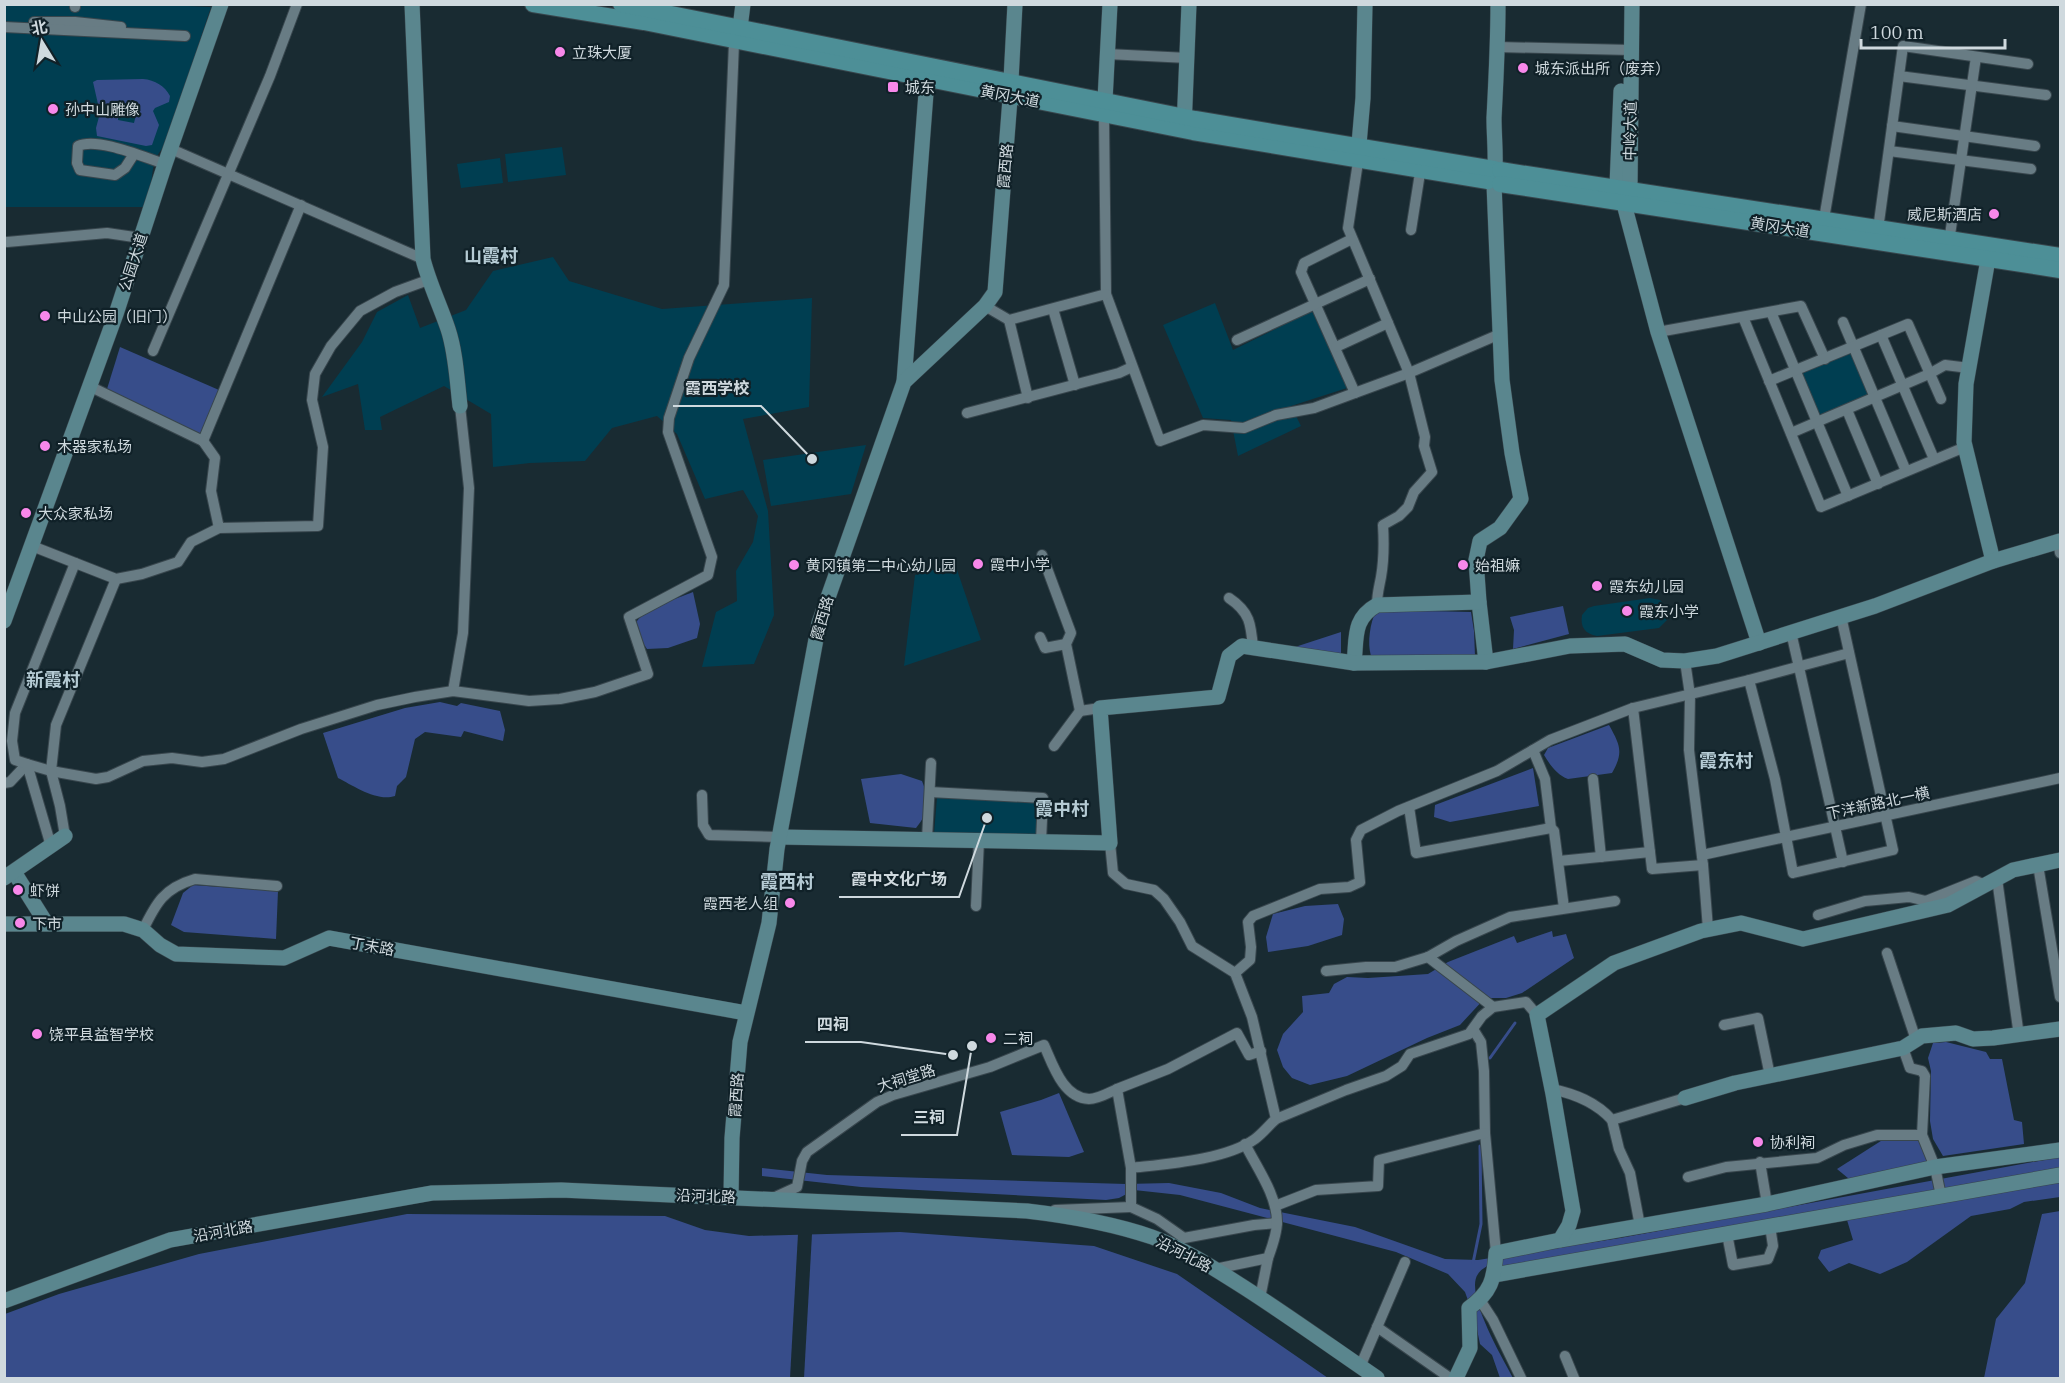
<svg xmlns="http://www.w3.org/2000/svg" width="2065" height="1383" font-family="'IBM Plex Serif','Noto Sans SC',serif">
<rect width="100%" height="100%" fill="#192b32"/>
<g fill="#003e51">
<path d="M142 4 211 7 165 146C152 158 153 171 151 187 150 194 147 200 145 207H5L4 5Z"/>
<polygon points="562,147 566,175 508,182 505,154"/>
<polygon points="500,158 503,183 461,188 457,164"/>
<polygon points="553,257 569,281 662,309 812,298 809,407 743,419 768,511 774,615 754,664 702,667 716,612 737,601 736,571 753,542 758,516 743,490 705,499 677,434 657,416 612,428 585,461 530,463 493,467 491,414 444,386 380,417 382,430 365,430 358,384 322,397 362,342 377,312 408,295 420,328 466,310 493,271"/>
<polygon points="1215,303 1233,350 1312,311 1347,388 1291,406 1301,426 1238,456 1231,420 1203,418 1163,325"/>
<polygon points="1854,347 1876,397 1817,422 1795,371"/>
<polygon points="866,445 851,494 771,506 763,460"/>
<polygon points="955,564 981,640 904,666 915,575"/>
<path d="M1650 598 1660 600 1668 609V619L1659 628 1597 636C1585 634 1580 627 1582 615L1588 608 1594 606Z"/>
<polygon points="937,798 1039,801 1038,837 934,834"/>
</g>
<g fill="#374d8a" fill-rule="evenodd">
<path d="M143 79C155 80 165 86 170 96L169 102 155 108 153 111 159 125 152 145 146 146 97 136 96 128 100 113 93 82 97 80ZM124 103 136 105 138 107 134 123 118 120 119 105Z"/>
<polygon points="120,347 219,390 201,434 107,389"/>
<path d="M693 592 700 624 697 638 668 648 647 649 641 640 636 623C642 609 678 598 693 592Z"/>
<polygon points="1563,606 1569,634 1513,649 1514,630 1510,617"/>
<path d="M1383 610 1471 612 1474 631 1475 656H1371C1367 643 1370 623 1376 611Z"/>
<polygon points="1341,632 1341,655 1295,647"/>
<path d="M440 702 457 706 461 703 500 711 505 730 503 741 464 731 461 737 425 732 415 739 406 777 397 786 395 796C377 802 354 786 338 778L323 733 405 708Z"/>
<path d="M1609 725C1620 745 1624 752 1612 773L1568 779C1557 775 1550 765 1544 755L1548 748Z"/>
<polygon points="1533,768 1539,806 1450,822 1434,817 1435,805"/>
<path d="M901 774 922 781C930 802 930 810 916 828L870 823 861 779Z"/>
<polygon points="193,885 278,891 276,939 184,932 171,925 183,893"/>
<polygon points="1338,904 1344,919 1342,935 1308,946 1268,952 1266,937 1273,914 1305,906"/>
<polygon points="1552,931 1553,937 1566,934 1574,958 1522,993 1506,998 1485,998 1460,1025 1427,1038 1347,1076 1310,1085 1292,1078 1283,1067 1277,1050 1283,1034 1303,1012 1302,996 1329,993 1334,984 1347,977 1368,978 1428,974 1448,962 1514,936 1517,943"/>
<polygon points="1946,1042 1986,1052 1990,1059 2002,1059 2014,1120 2022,1122 2024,1144 1943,1156 1933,1139 1930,1121 1931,1071 1928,1058 1933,1043"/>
<polygon points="1059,1093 1084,1152 1069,1157 1012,1155 1000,1112 1041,1100"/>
<polygon points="1884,1139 1920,1140 1929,1161 1854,1183 1837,1169"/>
<path d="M2060 1157V1169L1508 1266 1489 1265C1486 1267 1480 1270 1478 1274 1464 1293 1503 1359 1513 1378H1500L1492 1355 1480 1344 1475 1320 1465 1292 1448 1274 1396 1252 1180 1195 1134 1190 1119 1198 1106 1200 861 1187 762 1176V1168L827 1175 1126 1184 1169 1183 1221 1193 1260 1208 1355 1227 1445 1259 1478 1260 1620 1238Z"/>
<polygon points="2060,1179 2060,1197 2024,1202 2010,1209 1971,1216 1907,1262 1880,1274 1849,1263 1829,1272 1818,1258 1821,1250 1853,1240 1847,1220"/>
<polygon points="2060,1211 2060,1378 1984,1378 1996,1319 2025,1283 2042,1214"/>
<polygon points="407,1214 665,1216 705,1230 749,1236 900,1232 1094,1246 1177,1274 1328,1378 5,1378 5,1314 59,1294 199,1254"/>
</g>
<polygon fill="#192b32" points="798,1234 812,1234 804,1378 790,1378"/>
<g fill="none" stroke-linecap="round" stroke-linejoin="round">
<g stroke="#374d8a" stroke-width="3">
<polyline points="1490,1058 1515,1023"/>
<polyline points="1473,1263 1481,1224 1480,1146"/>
</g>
<defs>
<g id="street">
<polyline points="75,7 75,4"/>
<polyline points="34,22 75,22 121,27"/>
<polyline points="4,27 185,36"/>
<polyline points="1498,47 1631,50"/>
<polyline points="1107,54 1188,58"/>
<polyline points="1899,76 2046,95"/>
<polyline points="1104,117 1106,294 1160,441 1203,425 1244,428 1276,415 1314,408 1409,373 1500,334"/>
<polyline points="1892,126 2035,146"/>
<polyline points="171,149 423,259"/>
<polyline points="1889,151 2031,169"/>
<path d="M134 154 125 168 115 175 80 170 77 163 78 146C98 137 143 157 165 164"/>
<path d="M1358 162 1348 228 1409 373 1425 437 1424 446 1432 472 1414 492 1408 507 1399 516 1383 525C1384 542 1384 560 1381 577 1379 588 1377 594 1377 605"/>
<polyline points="1825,213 1861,4"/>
<polyline points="1879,222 1903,46 2028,64"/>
<polyline points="1411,230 1420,173"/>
<polyline points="1950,235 1976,57"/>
<polyline points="1352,239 1304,263 1301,272 1355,393"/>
<polyline points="7,242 107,233 141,238"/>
<polyline points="985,306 1009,320 1106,294"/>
<polyline points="1053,309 1075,385"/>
<polyline points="1771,312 1848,496"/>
<polyline points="1743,317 1821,507 1965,447"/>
<polyline points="1009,320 1028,398"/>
<polyline points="1843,322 1906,471"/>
<polyline points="1658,332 1801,306 1825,359"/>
<polyline points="1881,335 1934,459"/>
<polyline points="1237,340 1370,279"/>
<polyline points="1336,347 1388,323"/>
<polyline points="153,351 270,76 297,4"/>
<polyline points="1769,381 1908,324 1941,399"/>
<polyline points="89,386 203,441 301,205"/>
<polyline points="1847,410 1878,484"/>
<polyline points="967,413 1119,373 1132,367"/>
<polyline points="1791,433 1929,374 1945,365 1969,368"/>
<polyline points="203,441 215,458 211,491 219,528 318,526 323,447 312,400 315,374 331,346 360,311 395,292 428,280"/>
<polyline points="2058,541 2060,553"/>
<polyline points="32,546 116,579 142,574 178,562 191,542 219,528"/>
<polyline points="1042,555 1071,633 1066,644 1080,711 1100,708"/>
<path d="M1229 598C1250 612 1251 624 1253 648"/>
<polyline points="1791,632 1843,862"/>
<polyline points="1040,637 1045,648 1066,644"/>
<polyline points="1685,661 1690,695 1689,750 1703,865 1708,929"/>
<polyline points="1749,680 1775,779 1793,873 1893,850 1841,616"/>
<polyline points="453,691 463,633 469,488 460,406"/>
<polyline points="1633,708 1652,869 1703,865"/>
<polyline points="1054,746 1080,711"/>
<polyline points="1533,750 1545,779 1551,828 1554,831 1564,908"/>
<polyline points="1593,779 1601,857"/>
<polyline points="4,783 10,782 27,764 51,771 96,779 108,777 143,761 172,758 202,762 224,759 301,729 377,705 415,697 453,691 529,701 560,699 595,692 648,674 629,617 708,575 712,557 668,432 669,418 689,358 724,285 734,43"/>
<polyline points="930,792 1043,798 1041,841"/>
<polyline points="702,795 703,825 709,835 779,837"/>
<polyline points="1409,807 1416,853 1551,828"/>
<polyline points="65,836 60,806 51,771 56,725 116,579"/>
<polyline points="927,839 931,763"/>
<path d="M1110 843 1113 873 1126 884 1154 890 1164 899 1180 922 1192 946 1235 973 1252 1017 1276 1119C1269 1125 1263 1133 1255 1139 1226 1160 1166 1164 1131 1168"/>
<polyline points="51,846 27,764 15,760 12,741 15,713 75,563"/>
<polyline points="1702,855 2060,778"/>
<polyline points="1559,861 1650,852"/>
<polyline points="2038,865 2060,997"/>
<polyline points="1997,879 2019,1036"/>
<polyline points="976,906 979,840"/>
<polyline points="1818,915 1865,901 1909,897 1926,901 1976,881 1985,885"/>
<path d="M143 930C156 903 164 888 195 879L277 886"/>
<polyline points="1887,953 1916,1040"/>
<polyline points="1428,957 1493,1007"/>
<polyline points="1326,971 1366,967 1395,967 1428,957 1456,941 1510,917 1615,901"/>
<polyline points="1235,973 1250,960 1251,947 1248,922 1253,916 1320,889 1349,887 1360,882 1356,840 1361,830 1398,811 1497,771 1550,740 1633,708 1749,680 1849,653"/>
<polyline points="1724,1025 1758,1018 1770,1076"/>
<polyline points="1473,1029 1481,1042 1484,1071 1485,1133 1496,1253"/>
<polyline points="1903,1048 1910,1068 1922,1071 1925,1076 1922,1135 1935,1167 1941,1196"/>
<polyline points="1117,1089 1168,1069 1237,1033 1249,1055 1261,1051"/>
<path d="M1552 1089C1575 1094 1596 1102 1612 1120L1685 1098"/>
<polyline points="1276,1119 1346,1090 1386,1076 1402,1066 1410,1054 1469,1034 1482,1016 1493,1007 1526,1002 1537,1015"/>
<polyline points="1612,1120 1619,1149 1630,1173 1640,1226"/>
<polyline points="1760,1162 1767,1204"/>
<polyline points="1688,1177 1726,1167 1817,1158 1844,1145 1877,1135 1922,1135"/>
<path d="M773 1198 797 1187 802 1161 807 1152 877 1102 893 1095 990 1067 1044 1045C1053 1065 1063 1098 1089 1099 1098 1099 1108 1093 1117 1089L1131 1168V1207L1055 1210"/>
<polyline points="1275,1206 1316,1190 1378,1186 1379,1160 1485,1133"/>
<polyline points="1131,1207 1157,1219 1184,1238 1254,1225 1277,1223"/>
<polyline points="1727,1234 1733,1265 1768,1259 1773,1246 1770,1226"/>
<path d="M1215 1269 1268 1258C1272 1247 1277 1234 1277 1222 1277 1195 1257 1168 1245 1144"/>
<polyline points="1260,1298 1268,1258"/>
<polyline points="1480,1300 1493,1320 1521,1378"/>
<polyline points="1377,1327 1450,1378"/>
<polyline points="1565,1356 1574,1378"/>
<polyline points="1360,1367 1405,1262"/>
</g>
<g id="secondary">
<path d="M412 4 423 259C429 283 440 305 448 329 456 353 457 381 460 406"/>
<polyline points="740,28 743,4"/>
<polyline points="1105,100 1110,4"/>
<polyline points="1184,128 1189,4"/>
<polyline points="1359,144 1363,98 1365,4"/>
<polyline points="1617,185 1621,91"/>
<polyline points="1630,186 1632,4"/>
<polyline points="1624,204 1658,332 1759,643"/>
<polyline points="1987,265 1966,384 1964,442 1993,561"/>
<polyline points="904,382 927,80"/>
<polyline points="1479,602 1486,662"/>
<polyline points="4,621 116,314 165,164 221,4"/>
<path d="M1354 663C1357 638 1352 619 1377 605L1479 602 1476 560 1480 541 1500 528 1521 499 1512 453 1502 380 1494 184C1497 161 1494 140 1494 118 1496 80 1498 43 1498 4"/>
<polyline points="779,837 1110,843 1100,708 1218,697 1229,656 1242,646 1354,663 1486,662 1570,646 1625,644 1662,660 1685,661 1717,656 1875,606 1993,561 2060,541"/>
<polyline points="14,872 46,923"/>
<polyline points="4,878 65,836"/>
<polyline points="4,924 124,924 143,930 160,945 176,954 284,958 329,938 746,1013"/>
<polyline points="1685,1098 1735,1083 1903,1048 1922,1036 1956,1033 1973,1039 1993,1038 2060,1029"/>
<polyline points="731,1197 732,1138 740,1042 769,923 777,849 819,623 904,382 985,306 995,292 1010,99 1015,4"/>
<polyline points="1560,1240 1767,1204 1935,1167 2060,1150"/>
<polyline points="1494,1275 2060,1175"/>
<path d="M4 1301 170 1240 432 1193 561 1190 1027 1211C1070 1216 1111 1223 1152 1237 1185 1249 1215 1269 1245 1288 1290 1317 1333 1348 1377 1378"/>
<path d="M1456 1378 1470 1348 1469 1308C1491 1292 1494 1280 1496 1253L1560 1240 1569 1225 1573 1211 1553 1094 1537 1015 1614 963 1701 931 1741 923 1803 939 1948 905 2013 870 2060 860"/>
</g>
<g id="primary">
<polyline points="533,4 644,22 1193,132 1488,181"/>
<polyline points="621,4 1195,119 1494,169"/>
<polyline points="1500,170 2060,256"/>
<polyline points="1500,184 2060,270"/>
</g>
</defs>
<use href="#street" stroke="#38464d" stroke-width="12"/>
<use href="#secondary" stroke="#38464d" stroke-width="16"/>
<use href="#primary" stroke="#38464d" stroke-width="18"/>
<use href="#street" stroke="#687c84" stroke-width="10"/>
<use href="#secondary" stroke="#5a868e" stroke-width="15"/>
<use href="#primary" stroke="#4d8f97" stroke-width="16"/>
</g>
<g fill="#f888ea" stroke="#102128" stroke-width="2">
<circle cx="560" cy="52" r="6"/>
<circle cx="1523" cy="68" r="6"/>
<rect x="887" y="81" width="12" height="12" rx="3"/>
<circle cx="53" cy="109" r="6"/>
<circle cx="1994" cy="214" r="6"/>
<circle cx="45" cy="316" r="6"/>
<circle cx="45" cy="446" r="6"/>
<circle cx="26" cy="513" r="6"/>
<circle cx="978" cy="564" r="6"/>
<circle cx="794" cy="565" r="6"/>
<circle cx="1463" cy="565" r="6"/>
<circle cx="1597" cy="586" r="6"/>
<circle cx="1627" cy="611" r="6"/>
<circle cx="18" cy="890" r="6"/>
<circle cx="790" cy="903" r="6"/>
<circle cx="20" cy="923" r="6"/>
<circle cx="37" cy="1034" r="6"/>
<circle cx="991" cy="1038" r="6"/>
<circle cx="1758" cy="1142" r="6"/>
</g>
<g text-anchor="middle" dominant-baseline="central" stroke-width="4.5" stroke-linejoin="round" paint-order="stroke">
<g font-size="15" fill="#cfd9de" stroke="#102128" text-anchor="start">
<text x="572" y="52">立珠大厦</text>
<text x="1535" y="68">城东派出所（废弃）</text>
<text x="905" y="87">城东</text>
<text x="65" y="109">孙中山雕像</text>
<text x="1982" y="214" text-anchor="end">威尼斯酒店</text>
<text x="57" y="316">中山公园（旧门）</text>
<text x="57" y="446">木器家私场</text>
<text x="38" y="513">大众家私场</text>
<text x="990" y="564">霞中小学</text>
<text x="806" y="565">黄冈镇第二中心幼儿园</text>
<text x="1475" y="565">始祖嫲</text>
<text x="1609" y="586">霞东幼儿园</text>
<text x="1639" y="611">霞东小学</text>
<text x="30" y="890">虾饼</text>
<text x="778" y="903" text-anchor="end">霞西老人组</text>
<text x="32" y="923">下市</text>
<text x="49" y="1034">饶平县益智学校</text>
<text x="1003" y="1038">二祠</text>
<text x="1770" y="1142">协利祠</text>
</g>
<g font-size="15" fill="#cfd9de" stroke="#102128">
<text transform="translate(1010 96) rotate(11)">黄冈大道</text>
<text transform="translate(1630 131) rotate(-89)">中岭大道</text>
<text transform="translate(1005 166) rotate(-85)">霞西路</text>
<text transform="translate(1780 227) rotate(9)">黄冈大道</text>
<text transform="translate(133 262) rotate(-72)">公园大道</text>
<text transform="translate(822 618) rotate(-74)">霞西路</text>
<text transform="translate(1878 803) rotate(-12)">下洋新路北一横</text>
<text transform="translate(372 946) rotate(10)">丁未路</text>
<text transform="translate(906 1078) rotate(-17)">大祠堂路</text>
<text transform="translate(736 1095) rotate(-86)">霞西路</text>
<text transform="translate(706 1196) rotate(2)">沿河北路</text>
<text transform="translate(223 1231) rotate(-10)">沿河北路</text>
<text transform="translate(1184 1254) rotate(27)">沿河北路</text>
</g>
<g font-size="18" font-weight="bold" fill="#b5cbd4" stroke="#102128">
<text x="491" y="255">山霞村</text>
<text x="53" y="679">新霞村</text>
<text x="1726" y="760">霞东村</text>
<text x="1062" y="808">霞中村</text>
<text x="787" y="881">霞西村</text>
</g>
</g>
<path fill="none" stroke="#cfd9de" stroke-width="2" d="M812 459L761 406H673M987 818L959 897H839M953 1055L861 1042H805M972 1046L957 1135H901"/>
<g fill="#cfd9de" stroke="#102128" stroke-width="2">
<circle cx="812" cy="459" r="6"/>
<circle cx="987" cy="818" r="6"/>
<circle cx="953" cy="1055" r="6"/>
<circle cx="972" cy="1046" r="6"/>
</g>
<g font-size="16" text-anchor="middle" font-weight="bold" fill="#cfd9de" stroke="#102128" stroke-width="4.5" stroke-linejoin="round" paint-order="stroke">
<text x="717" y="394">霞西学校</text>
<text x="899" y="885">霞中文化广场</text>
<text x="833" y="1030">四祠</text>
<text x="929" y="1123">三祠</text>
</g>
<rect width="2065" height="1383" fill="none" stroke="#cfd9de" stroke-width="12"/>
<g transform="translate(42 42) rotate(349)" stroke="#102128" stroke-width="4.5" paint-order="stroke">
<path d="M0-4.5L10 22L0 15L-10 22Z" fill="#cfd9de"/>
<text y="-9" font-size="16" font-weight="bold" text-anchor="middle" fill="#cfd9de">北</text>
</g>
<path d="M1861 39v9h144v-9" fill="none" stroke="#cfd9de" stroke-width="3"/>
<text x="1870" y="39" font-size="18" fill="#cfd9de" stroke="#102128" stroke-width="4.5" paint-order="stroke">100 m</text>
</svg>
